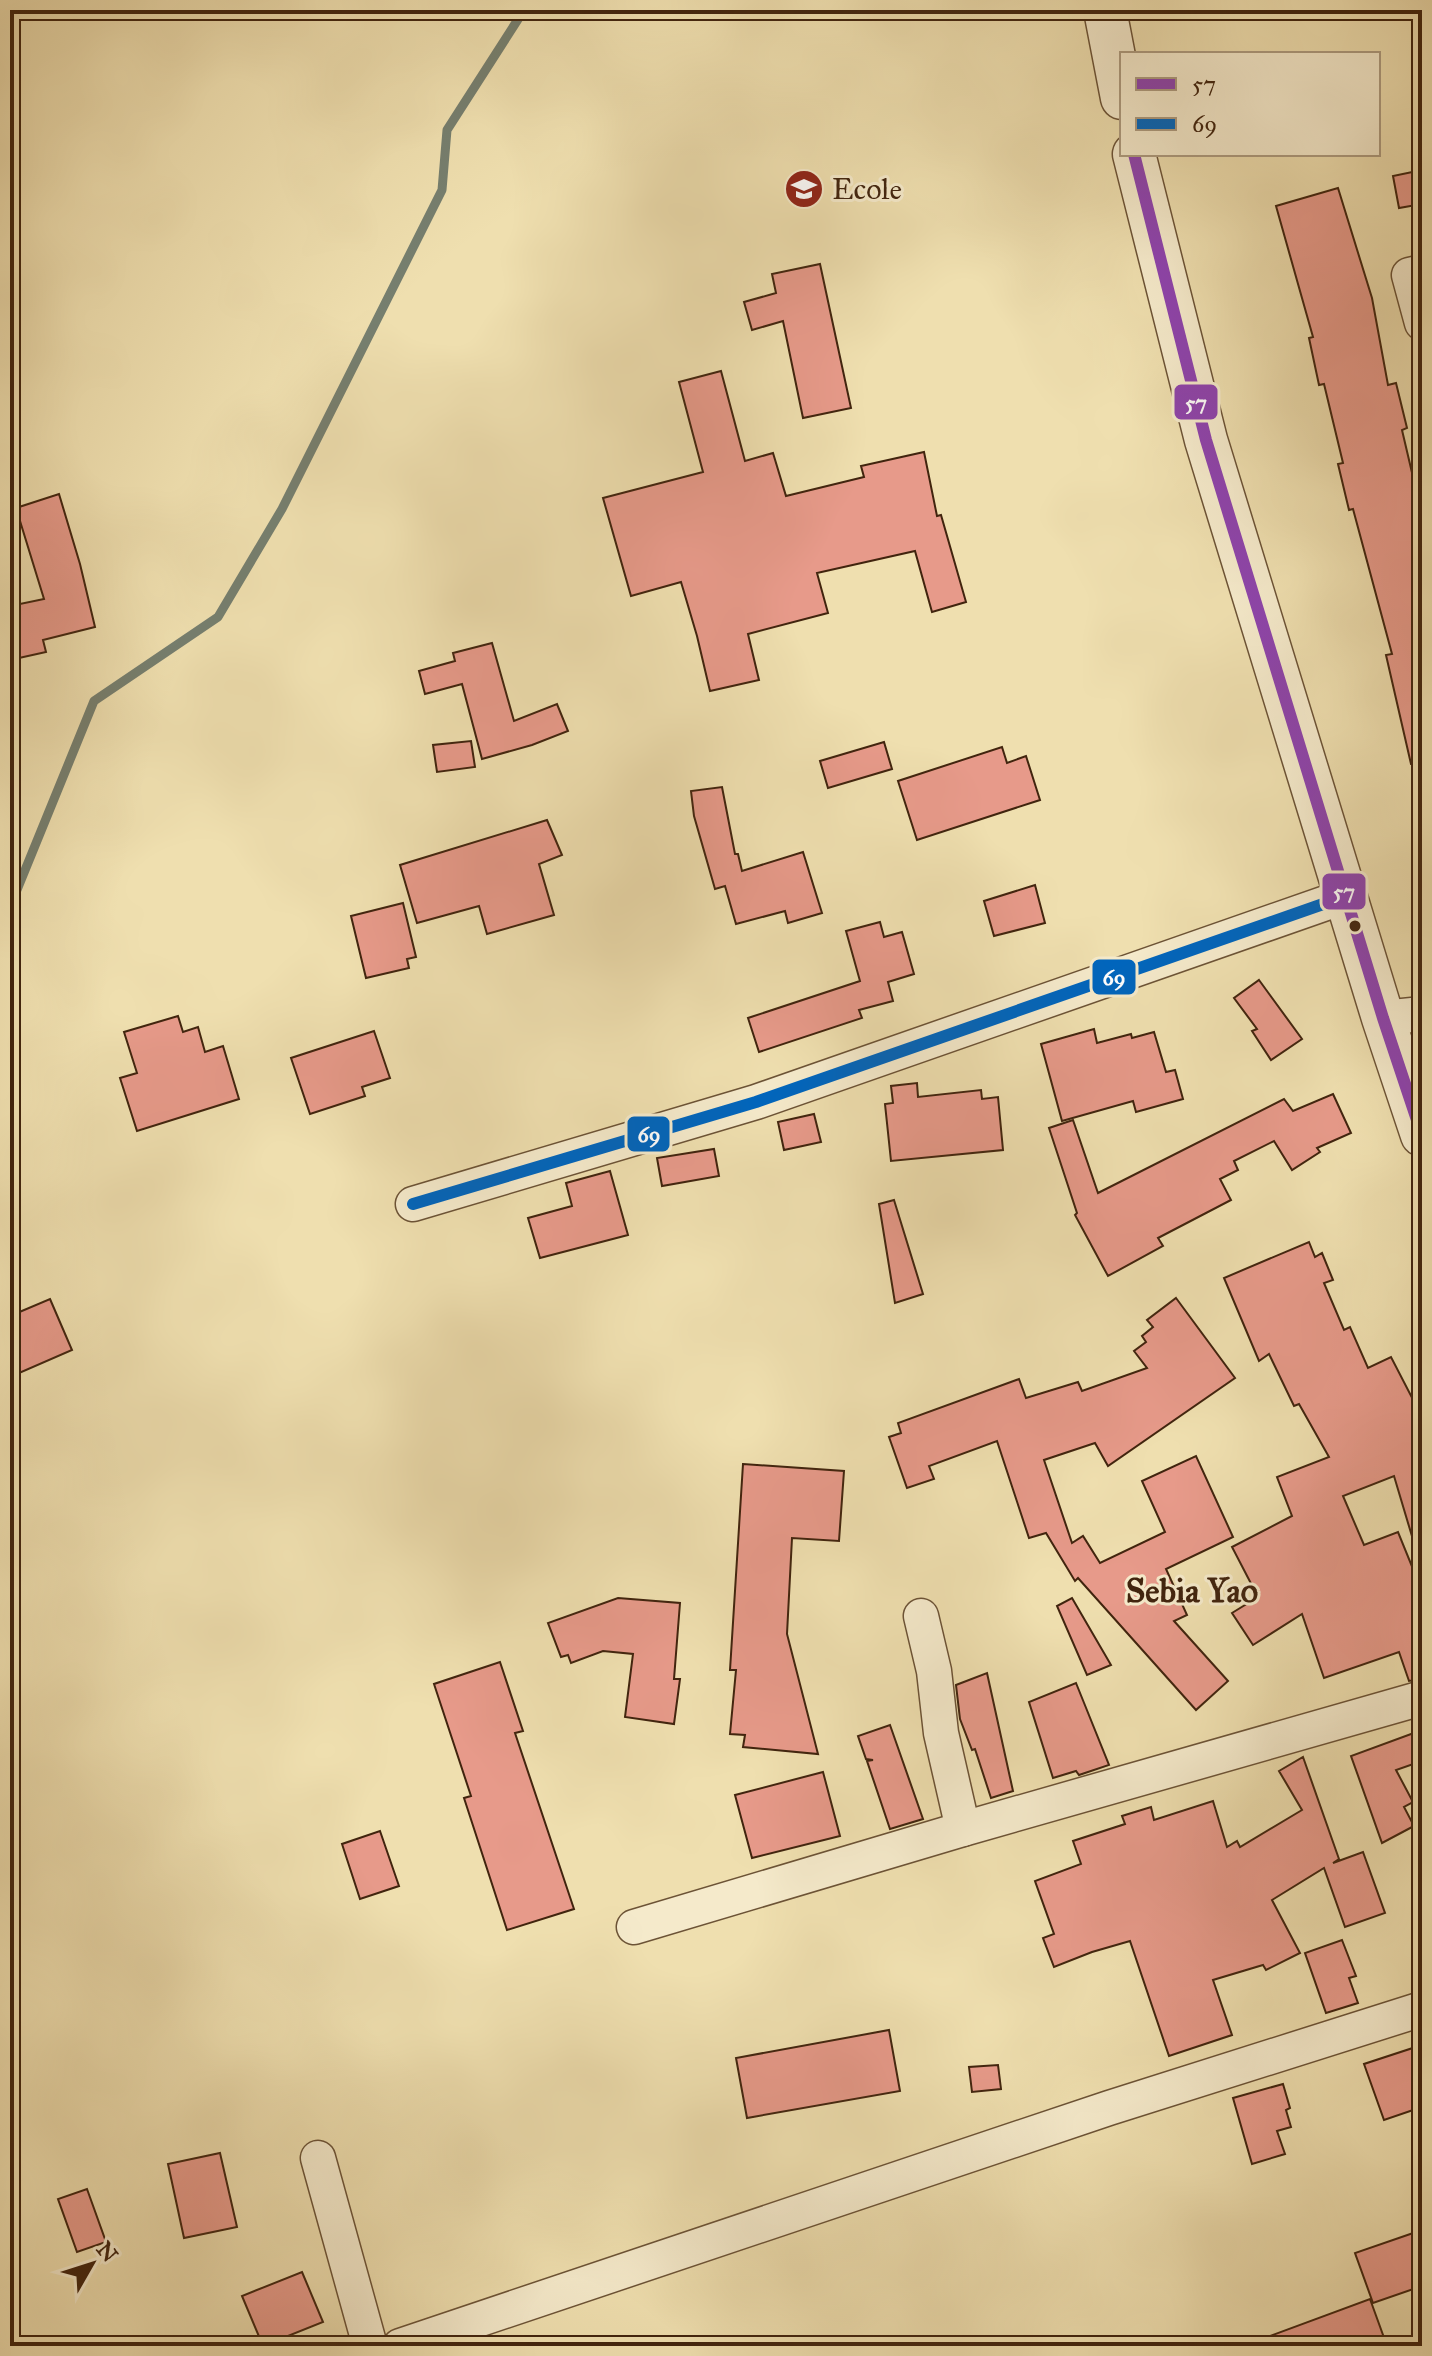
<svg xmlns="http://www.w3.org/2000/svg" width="1432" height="2356" font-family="'IM FELL Great Primer',serif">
<rect width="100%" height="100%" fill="#efdfaf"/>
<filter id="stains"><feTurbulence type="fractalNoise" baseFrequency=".0025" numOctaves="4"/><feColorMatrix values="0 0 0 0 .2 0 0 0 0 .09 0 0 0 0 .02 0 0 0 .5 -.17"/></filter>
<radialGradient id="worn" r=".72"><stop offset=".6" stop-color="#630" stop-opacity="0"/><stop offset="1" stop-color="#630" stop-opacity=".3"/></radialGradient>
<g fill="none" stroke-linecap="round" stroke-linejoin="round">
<polyline stroke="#767f6f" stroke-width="9" points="10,907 94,701 218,617 282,509 442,190 447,130 524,10"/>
</g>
<g fill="#e79a8a" stroke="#41240e" stroke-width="2">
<polygon points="1422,170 1422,204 1399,208 1393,176"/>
<polygon points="1338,188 1372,298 1388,385 1396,383 1407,428 1402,430 1417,494 1413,495 1422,532 1422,763 1411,764 1386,655 1392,654 1353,509 1349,510 1338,464 1343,463 1324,384 1319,385 1309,338 1313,337 1276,206"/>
<polygon points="820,264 851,408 803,418 783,321 752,330 744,302 776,293 772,274"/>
<polygon points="721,371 745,461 773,453 786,496 864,477 861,466 924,452 937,516 941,515 966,602 932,612 915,551 817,573 828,613 748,634 759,680 710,691 697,636 681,582 631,596 603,498 703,472 679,382"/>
<polygon points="59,494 80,564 95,627 43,640 46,652 10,660 10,606 44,599 16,508"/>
<polygon points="492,643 514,721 557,704 568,731 532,745 482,759 462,684 425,694 419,671 455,661 453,653"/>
<polygon points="471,741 475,767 437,772 433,745"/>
<polygon points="884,742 892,769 828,788 820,761"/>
<polygon points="1002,747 1007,763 1026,756 1040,800 917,840 898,781"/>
<polygon points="722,787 735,854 738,854 742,871 803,852 822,913 788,923 785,911 736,924 725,886 715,889 694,816 691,791"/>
<polygon points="547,820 562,855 539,864 554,915 487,934 479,906 417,923 400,865"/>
<polygon points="1035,885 1045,923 994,936 984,901"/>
<polygon points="403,903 416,957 407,959 409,968 366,978 351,916"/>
<polygon points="880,922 884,937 902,932 914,974 888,982 893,1001 859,1010 862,1018 759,1052 748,1018 860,981 846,931"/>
<polygon points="1259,980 1302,1039 1271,1060 1252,1031 1257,1029 1234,998"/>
<polygon points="178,1016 183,1032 198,1027 205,1052 223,1046 239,1099 137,1131 120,1078 137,1073 124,1032"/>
<polygon points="1094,1029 1097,1043 1131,1034 1132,1038 1154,1032 1166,1072 1175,1070 1183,1099 1136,1112 1133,1101 1062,1121 1041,1044"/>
<polygon points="374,1031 390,1078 362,1087 365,1096 310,1114 291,1058"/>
<polygon points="917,1083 918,1097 981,1090 982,1099 998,1097 1003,1150 891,1161 885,1104 893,1103 891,1086"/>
<polygon points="1333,1094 1351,1133 1317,1148 1320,1152 1292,1170 1274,1141 1234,1161 1238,1170 1220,1179 1231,1200 1158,1238 1163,1246 1108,1276 1075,1215 1077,1213 1049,1128 1073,1120 1098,1193 1284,1099 1293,1111"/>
<polygon points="814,1114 821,1142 784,1150 778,1122"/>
<polygon points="714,1149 719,1176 662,1186 657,1158"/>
<polygon points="610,1171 628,1235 540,1258 528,1218 572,1206 566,1183"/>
<polygon points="894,1200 923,1294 895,1303 879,1204"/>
<polygon points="1309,1242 1315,1257 1322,1253 1333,1280 1324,1283 1344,1330 1350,1327 1368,1368 1391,1357 1422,1417 1422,1542 1414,1543 1394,1476 1343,1496 1364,1545 1398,1532 1422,1591 1422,1679 1409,1681 1399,1652 1324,1678 1302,1614 1253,1645 1232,1613 1258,1597 1232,1547 1292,1516 1277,1477 1329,1457 1299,1404 1294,1406 1269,1354 1259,1361 1224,1278"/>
<polygon points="1176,1298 1235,1378 1108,1466 1095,1443 1044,1460 1072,1543 1083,1536 1100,1563 1165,1532 1142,1481 1196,1456 1233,1537 1166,1569 1187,1615 1174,1621 1228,1681 1196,1710 1078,1578 1075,1581 1046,1533 1029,1538 997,1441 929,1466 934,1479 907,1488 889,1437 901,1433 898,1423 1019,1379 1026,1398 1078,1382 1082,1391 1147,1368 1134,1351 1146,1342 1142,1336 1153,1327 1147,1320"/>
<polygon points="50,1299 72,1350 10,1377 10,1316"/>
<polygon points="743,1464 844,1471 839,1541 792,1538 787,1634 818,1754 743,1747 745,1735 730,1734 736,1670 730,1670"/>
<polygon points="618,1598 680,1603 674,1679 680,1679 674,1724 625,1717 633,1654 603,1651 571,1663 568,1655 561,1657 548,1623"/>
<polygon points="1072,1598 1111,1665 1087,1675 1057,1606"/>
<polygon points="500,1662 523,1731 515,1733 574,1909 507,1930 464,1798 471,1796 434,1684"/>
<polygon points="987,1673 1013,1791 991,1798 975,1749 972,1750 960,1719 956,1685"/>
<polygon points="1076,1683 1109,1765 1079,1775 1076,1771 1053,1778 1029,1702"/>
<polygon points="890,1725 923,1819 890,1829 867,1761 873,1760 866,1759 858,1736"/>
<polygon points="1422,1730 1422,1761 1396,1770 1413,1802 1404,1807 1414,1826 1382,1843 1351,1756"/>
<polygon points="1303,1757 1339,1859 1333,1863 1363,1852 1385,1913 1345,1927 1324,1868 1272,1900 1300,1953 1266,1970 1263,1965 1213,1980 1232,2035 1169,2056 1130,1941 1092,1952 1054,1967 1043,1938 1054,1934 1035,1881 1081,1864 1073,1841 1125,1824 1122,1816 1151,1807 1154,1820 1213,1801 1227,1847 1237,1841 1240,1847 1302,1810 1279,1771"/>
<polygon points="823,1772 840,1836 752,1858 735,1795"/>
<polygon points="380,1831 399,1886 360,1899 342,1844"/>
<polygon points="1342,1940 1356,1976 1349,1978 1358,2003 1326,2013 1305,1953"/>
<polygon points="889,2030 900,2091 747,2118 736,2058"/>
<polygon points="1422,2045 1422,2107 1384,2120 1364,2064"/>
<polygon points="998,2065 1001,2089 972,2092 969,2067"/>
<polygon points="1283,2084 1290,2108 1286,2110 1291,2127 1277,2131 1285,2154 1252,2164 1233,2098"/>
<polygon points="220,2153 237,2227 184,2238 168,2164"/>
<polygon points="87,2189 106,2242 77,2252 58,2199"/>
<polygon points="1422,2230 1422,2286 1373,2303 1355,2253"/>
<polygon points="302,2272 323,2322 263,2346 242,2296"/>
<polygon points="1370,2299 1387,2346 1252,2346 1251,2343"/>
</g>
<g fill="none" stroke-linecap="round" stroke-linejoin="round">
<defs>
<g id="minor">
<polyline points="1422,272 1409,275 1422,323"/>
<polyline points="1383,1018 1422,1014"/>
<polyline points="413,1204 756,1102 1346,896"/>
<polyline points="921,1616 934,1671 941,1733 963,1829"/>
<polyline points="634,1927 963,1829 1422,1698"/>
<polyline points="318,2158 370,2346"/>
<polyline points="400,2346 1109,2108 1422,2009"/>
</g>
<g id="tertiary">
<polyline points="1105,10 1122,98"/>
<polyline points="1134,154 1206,440 1383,1018 1422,1135"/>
</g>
</defs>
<use href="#minor" stroke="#6c5336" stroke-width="37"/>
<use href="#tertiary" stroke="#6c5336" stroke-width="45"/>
<use href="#minor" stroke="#f5eacb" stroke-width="34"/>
<use href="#tertiary" stroke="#f5eacb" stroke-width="42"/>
<defs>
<polyline id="bus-1" points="1134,154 1206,440 1383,1018 1422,1135"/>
<polyline id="bus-2" points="413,1204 756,1102 1346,896"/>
</defs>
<use href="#bus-1" stroke="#f5eacb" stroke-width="18"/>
<use href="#bus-2" stroke="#f5eacb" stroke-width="18"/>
<use href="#bus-1" stroke="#8e44ad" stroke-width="12"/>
<use href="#bus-2" stroke="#0065bd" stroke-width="12"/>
</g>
<defs>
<symbol id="school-disc" viewBox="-11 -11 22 22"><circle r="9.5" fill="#8f2418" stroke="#f5eacb"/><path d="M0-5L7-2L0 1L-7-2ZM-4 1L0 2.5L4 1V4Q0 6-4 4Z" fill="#fff"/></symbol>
</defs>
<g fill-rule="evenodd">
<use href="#school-disc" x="782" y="167" width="44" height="44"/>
</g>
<circle fill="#41240e" stroke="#f5eacb" stroke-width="3" cx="1355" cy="926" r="7"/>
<g text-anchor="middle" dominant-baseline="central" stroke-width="6" stroke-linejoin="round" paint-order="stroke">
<g font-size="30" fill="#41240e" stroke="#f5eacb" text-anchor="start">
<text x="832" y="189">Ecole</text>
</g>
<g font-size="34" font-weight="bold" fill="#41240e" stroke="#f5eacb">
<text x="1192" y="1590">Sebia Yao</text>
</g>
</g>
<g stroke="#f5eacb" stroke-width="3">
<rect x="1173" y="383" width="46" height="38" rx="8" fill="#8e44ad"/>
<rect x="1321" y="872" width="46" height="39" rx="8" fill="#8e44ad"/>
<rect x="1091" y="958" width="46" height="38" rx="8" fill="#0065bd"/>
<rect x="626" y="1115" width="45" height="38" rx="8" fill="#0065bd"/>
</g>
<g font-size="22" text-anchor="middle" font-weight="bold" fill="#fff">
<text x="1196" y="410">57</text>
<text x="1344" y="899">57</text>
<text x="1114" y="985">69</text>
<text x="649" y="1142">69</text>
</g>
<rect width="1432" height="2356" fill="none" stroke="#efdfaf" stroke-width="40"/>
<rect x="12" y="12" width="1408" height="2332" fill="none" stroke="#41240e" stroke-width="4"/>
<rect x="20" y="20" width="1392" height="2316" fill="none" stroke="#41240e" stroke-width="2"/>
<rect x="1120" y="52" width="260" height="104" fill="#f5eacb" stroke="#ad9b7f" stroke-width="2"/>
<rect x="1136" y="78" width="40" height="12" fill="#8e44ad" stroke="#ad9b7f" stroke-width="2"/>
<text x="1192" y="92" font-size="24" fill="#41240e">57</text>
<rect x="1136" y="118" width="40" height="12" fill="#0065bd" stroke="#ad9b7f" stroke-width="2"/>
<text x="1192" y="132" font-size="24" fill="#41240e">69</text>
<g transform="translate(92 2264) rotate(51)" stroke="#f5eacb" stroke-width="6" paint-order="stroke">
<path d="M0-6L14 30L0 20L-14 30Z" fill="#41240e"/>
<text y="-12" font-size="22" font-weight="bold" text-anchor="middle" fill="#41240e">N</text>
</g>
<rect width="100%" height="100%" filter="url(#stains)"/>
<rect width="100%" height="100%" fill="url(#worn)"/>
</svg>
